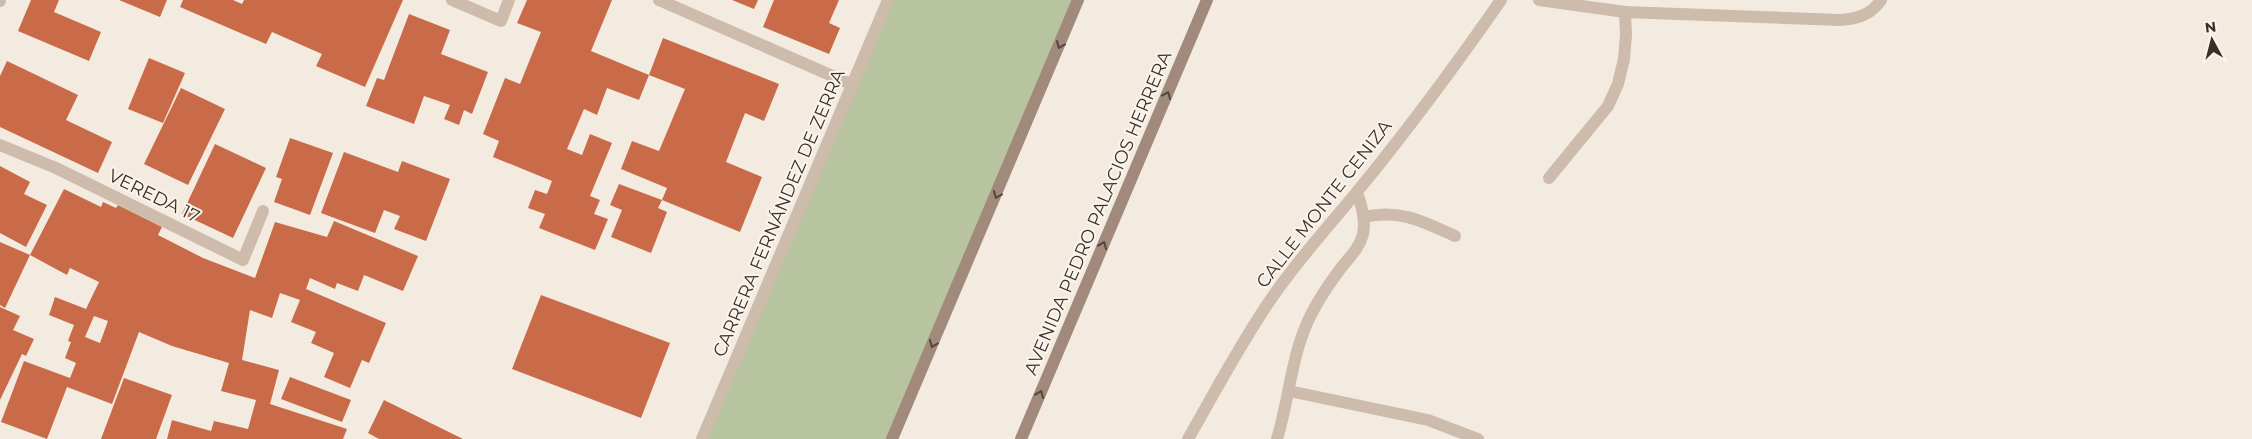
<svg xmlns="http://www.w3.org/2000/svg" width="2252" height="439" font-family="Montserrat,sans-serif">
<rect width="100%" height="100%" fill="#f4ebe0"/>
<polygon fill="#b7c49f" points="888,0 1078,0 892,439 702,439"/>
<g fill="#c96a49" fill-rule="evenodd">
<polygon points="31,0 59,0 54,12 101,32 89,61 18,31"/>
<polygon points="119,0 167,0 160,17"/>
<polygon points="183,0 233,0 242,4 244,0 403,0 365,87 316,66 322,54 272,32 266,44 180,7"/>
<polygon points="527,0 612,0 591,51 649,75 639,100 607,88 597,115 584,109 567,149 582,155 590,134 612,143 590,196 600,200 594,214 608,219 595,250 539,228 545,214 528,208 535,190 547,194 552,181 493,157 499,141 483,134 505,78 520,84 541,32 517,23"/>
<polygon points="732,0 758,0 754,9"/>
<polygon points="774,0 839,0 829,23 840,28 829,54 763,27"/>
<polygon points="409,14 450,30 441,54 488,72 472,114 464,110 459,125 444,119 450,105 424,96 414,124 366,106 377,78 384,80"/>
<polygon points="663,38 779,84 764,121 745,113 726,162 762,177 740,232 662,200 667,188 621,169 632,141 659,151 685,89 649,75"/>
<polygon points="149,58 185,73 163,123 128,109"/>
<polygon points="7,61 78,95 66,120 112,142 98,173 0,127 0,76"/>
<polygon points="181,88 225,109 188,185 144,164"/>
<polygon points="290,138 333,153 310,215 274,202 282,179 276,177"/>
<polygon points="215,144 266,168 233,238 182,214"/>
<polygon points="344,152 398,172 402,161 450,179 426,241 394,229 400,216 384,210 375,233 321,213"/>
<polygon points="0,166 30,182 24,194 47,205 26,247 0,233"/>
<polygon points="619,184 662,200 658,208 667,212 651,253 611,237 622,210 610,205"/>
<path d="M64 189 101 207 103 202 116 208 118 205 162 227 158 235 203 258 255 278 275 222 327 237 334 221 418 256 403 291 364 275 358 291 337 283 335 289 310 278 306 289 386 323 369 363 362 360 350 388 324 377 334 353 311 343 316 332 291 322 300 300 280 293 272 318 250 310 242 360 279 370 270 404 347 429 343 439H167L172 420 211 431 214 421 248 429 256 400 221 391 229 363 172 346 139 332 112 404 67 387 47 439 1 422 24 361 70 378 76 363 65 358 71 342 68 341 74 325 49 315 55 297 86 309 99 282 70 268 67 275 30 255ZM94 316 108 321 100 343 85 337Z"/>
<polygon points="0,242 30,255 5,308 0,305"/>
<polygon points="541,295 670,343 641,418 512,369"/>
<polygon points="0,307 20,316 13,330 34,339 26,356 22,354 0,400"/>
<polygon points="290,377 351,400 342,422 281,399"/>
<polygon points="124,378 172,395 156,439 101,439"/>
<polygon points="384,400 463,439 379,439 368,433"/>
</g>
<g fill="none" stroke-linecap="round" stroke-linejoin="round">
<g stroke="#cdbbab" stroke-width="12">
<polyline points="1549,178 1608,106 1618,84 1624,59 1626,35 1625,12"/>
<path d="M1364 217C1400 209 1422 221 1455 236"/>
</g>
<g stroke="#cdbbab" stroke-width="12">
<polyline points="452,0 501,21 509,0"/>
<polyline points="659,0 853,85"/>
<path d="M1539 0 1625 12 1840 20C1857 19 1871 15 1881 0"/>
<polyline points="0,1 0,0"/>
<polyline points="0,145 56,168 243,260 263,211"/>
<polyline points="1289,391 1428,420 1478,439"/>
<polyline points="702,439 888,0"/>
<path d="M1188 439C1215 392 1240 344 1271 299 1297 261 1327 228 1356 193 1407 131 1455 66 1501 0"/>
<path d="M1277 439C1289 400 1291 358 1308 321 1316 303 1327 287 1338 272 1347 259 1359 250 1363 234 1366 220 1362 206 1357 193"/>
</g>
<g stroke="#a18a7c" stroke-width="12">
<polyline points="892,439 1078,0"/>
<polyline points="1021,439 1207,0"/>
</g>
</g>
<defs><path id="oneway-chevron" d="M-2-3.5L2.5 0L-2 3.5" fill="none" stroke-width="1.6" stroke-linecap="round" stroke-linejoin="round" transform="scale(1.25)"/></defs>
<g stroke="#54463e">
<use href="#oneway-chevron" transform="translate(1060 45) rotate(113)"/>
<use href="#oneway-chevron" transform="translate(1167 95) rotate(-67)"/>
<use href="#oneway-chevron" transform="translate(997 195) rotate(113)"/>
<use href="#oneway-chevron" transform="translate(1103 245) rotate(-67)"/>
<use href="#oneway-chevron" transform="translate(933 344) rotate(113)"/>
<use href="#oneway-chevron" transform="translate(1040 394) rotate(-67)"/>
</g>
<g text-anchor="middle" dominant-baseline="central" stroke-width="4" stroke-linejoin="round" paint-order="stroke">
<g font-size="18" fill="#3a2f2a" stroke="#fbf4ed">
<text transform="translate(154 196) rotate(26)">VEREDA 17</text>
<text transform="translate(1324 204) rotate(-52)">CALLE MONTE CENIZA</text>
<text transform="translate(779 213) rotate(-67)">CARRERA FERNÁNDEZ DE ZERRA</text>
<text transform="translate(1098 213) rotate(-67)">AVENIDA PEDRO PALACIOS HERRERA</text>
</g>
</g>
<g transform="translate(2212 40) rotate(353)" stroke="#fbf4ed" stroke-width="4" paint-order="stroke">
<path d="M0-4L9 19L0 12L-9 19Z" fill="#3a2f2a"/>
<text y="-8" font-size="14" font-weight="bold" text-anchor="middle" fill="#3a2f2a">N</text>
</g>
</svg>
